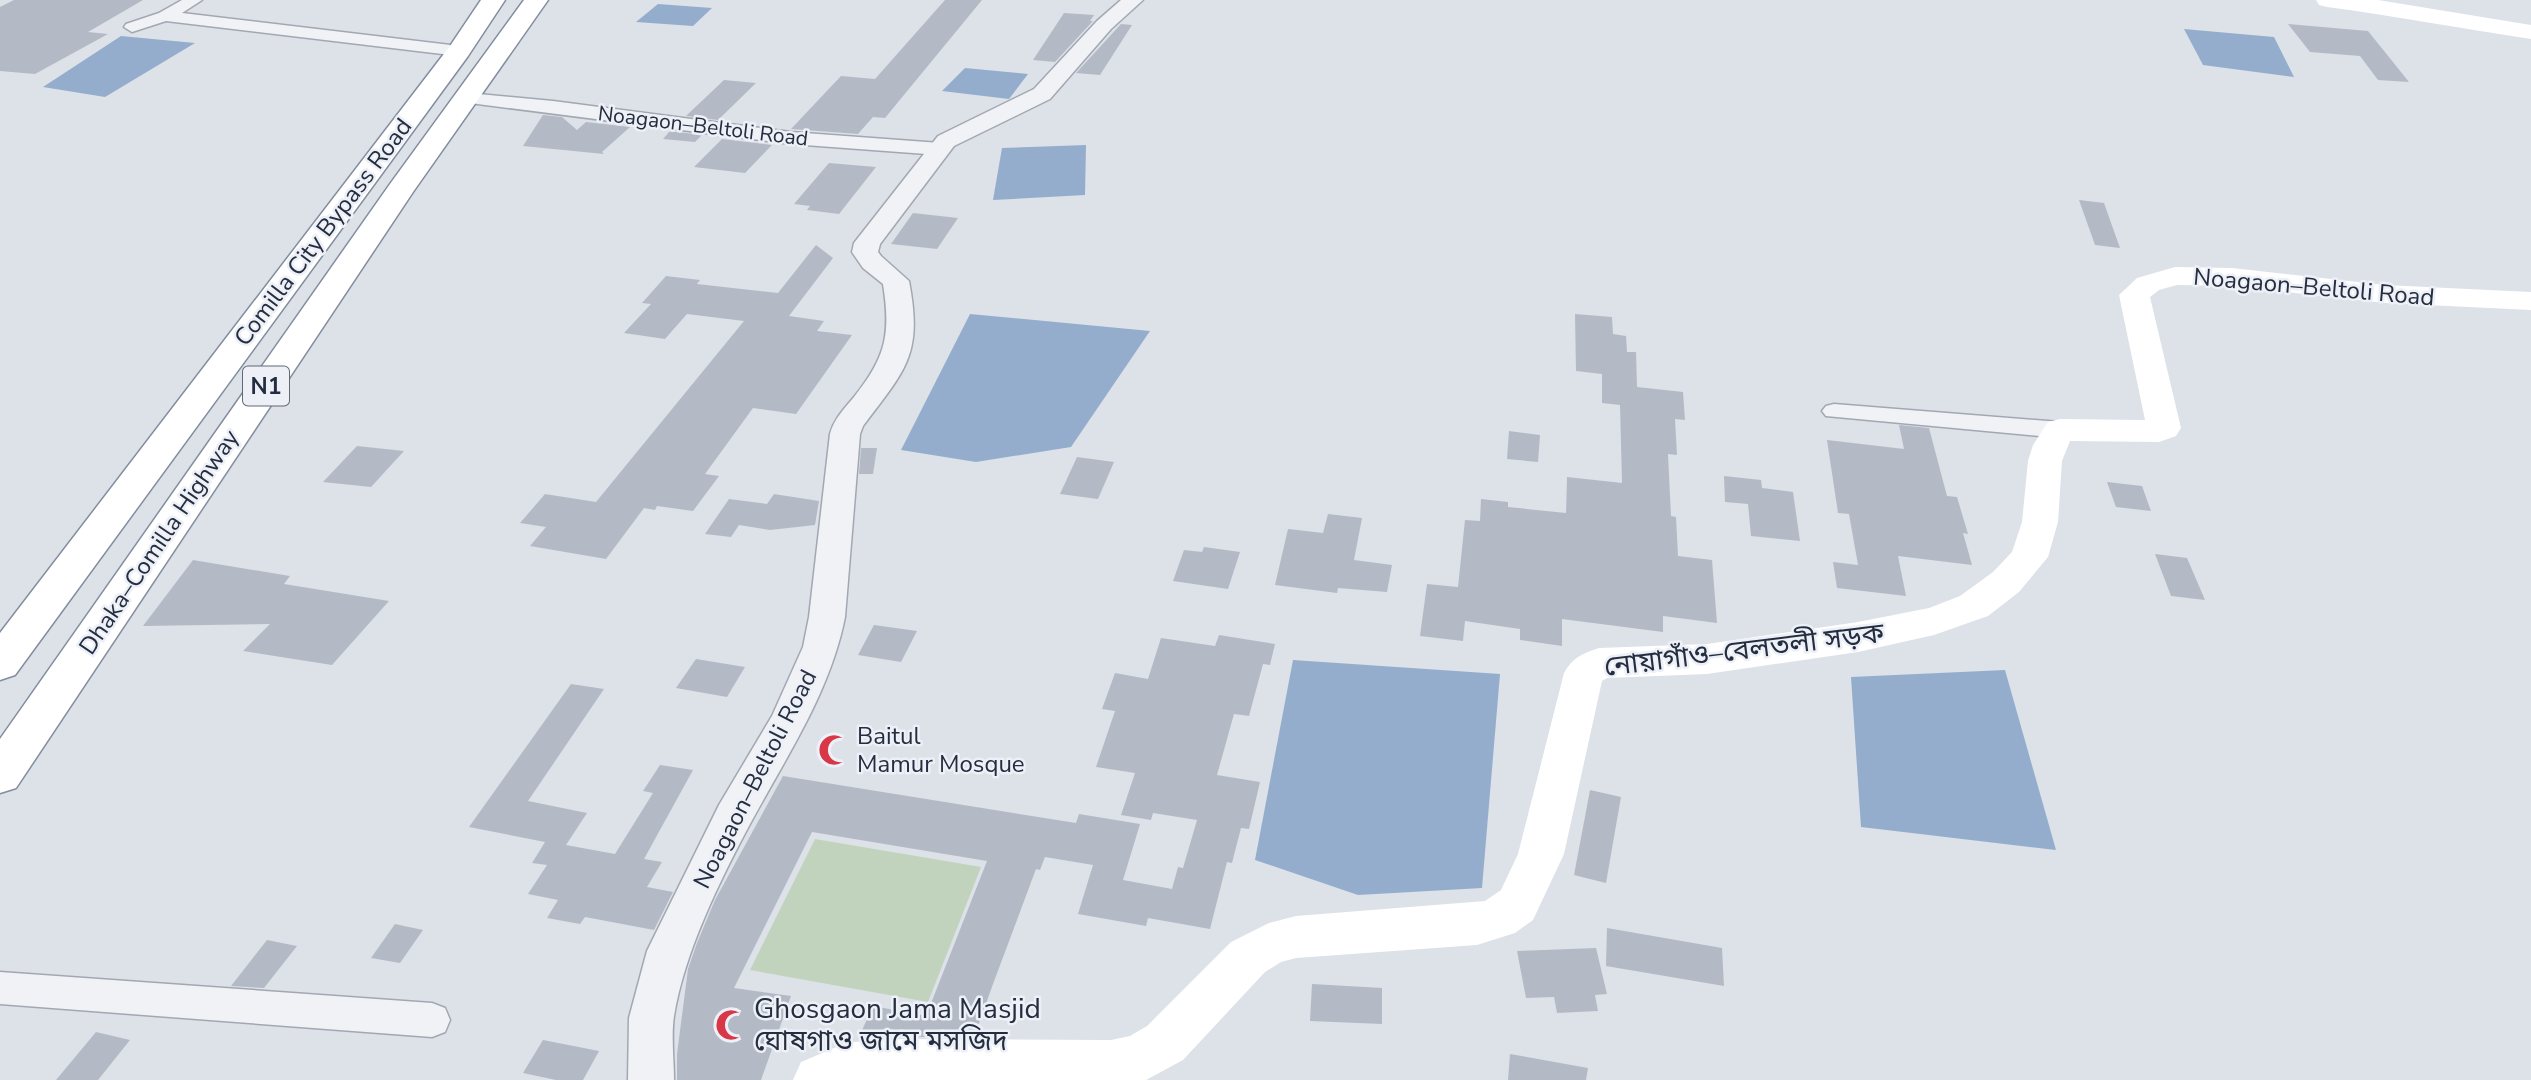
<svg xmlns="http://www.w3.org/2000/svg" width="2531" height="1080" font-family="'Nunito Sans','Noto Sans Bengali',sans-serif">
<rect width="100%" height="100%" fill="#dde1e8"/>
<polygon fill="#c2d3bd" points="815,839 981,867 928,1002 750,970"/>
<g fill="#95adcc">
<polygon points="658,4 712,8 693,26 636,22"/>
<polygon points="2184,29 2274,37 2294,77 2203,65"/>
<polygon points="121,36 195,43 105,97 43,87"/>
<polygon points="965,68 1028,74 1009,99 942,91"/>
<polygon points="1086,145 1085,195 993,200 1002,148"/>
<polygon points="970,314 1150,331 1071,447 976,462 901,450"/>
<polygon points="1293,660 1500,674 1482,888 1358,895 1255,860"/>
<polygon points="2005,670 2056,850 1861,827 1851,677"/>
</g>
<g fill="#b4bac5">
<polygon points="14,0 143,0 88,32 108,34 35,74 0,71 0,7"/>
<polygon points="945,0 982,0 885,118 873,117 858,134 791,129 841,76 875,79"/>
<polygon points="1064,13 1094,15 1090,21 1093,21 1055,62 1033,60"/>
<polygon points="1121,24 1132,25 1100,75 1076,73"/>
<polygon points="2288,24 2368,31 2409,82 2378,80 2360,56 2310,52"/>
<polygon points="724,80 756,83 718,120 686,116"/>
<polygon points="543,115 562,117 577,130 586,122 630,127 602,152 604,154 523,146"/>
<polygon points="670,131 702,135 695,142 663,139"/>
<polygon points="722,139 772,145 745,173 694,167"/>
<polygon points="829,163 876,167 839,214 807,210 810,206 794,204"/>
<polygon points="2079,200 2104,203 2120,248 2095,245"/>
<polygon points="913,213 958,218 937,249 891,244"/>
<polygon points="816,245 833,258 789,316 824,321 817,331 852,335 796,414 753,408 705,474 719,476 693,511 657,506 655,510 644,508 606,559 530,546 546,527 520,523 545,494 596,502 744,321 687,314 665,339 624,333 651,304 642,303 666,276 700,280 697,284 778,293"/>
<polygon points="1575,314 1612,317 1613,334 1626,336 1627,352 1636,352 1637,387 1683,392 1685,420 1675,419 1677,455 1668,454 1671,516 1676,517 1678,556 1712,560 1717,623 1663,616 1663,632 1562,619 1562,646 1520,640 1520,629 1465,621 1463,641 1420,636 1427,584 1458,587 1465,520 1480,521 1481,499 1508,502 1508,507 1566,513 1567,477 1622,483 1620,405 1602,403 1602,374 1576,371"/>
<polygon points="1899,425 1929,428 1947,496 1957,497 1968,534 1963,533 1972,565 1898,556 1906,596 1837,588 1833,562 1858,565 1849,514 1838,513 1827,440 1904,449"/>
<polygon points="1509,431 1540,435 1538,462 1507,459"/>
<polygon points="357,446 404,451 371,487 323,482"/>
<polygon points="861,448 877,448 873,474 859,474"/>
<polygon points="1077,457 1114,462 1098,499 1060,494"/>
<polygon points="1724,476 1761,480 1762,488 1793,492 1800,541 1751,536 1748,504 1725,502"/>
<polygon points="2107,482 2142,486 2151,511 2116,507"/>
<polygon points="774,494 819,501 815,525 770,530 739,525 731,537 705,534 729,499 767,504"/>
<polygon points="1328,514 1362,518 1354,560 1392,565 1387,592 1338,588 1337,593 1275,585 1288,529 1323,533"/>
<polygon points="1204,547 1240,552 1228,589 1173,581 1184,550 1202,552"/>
<polygon points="2155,554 2187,558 2205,600 2171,596"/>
<polygon points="193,560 290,576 284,584 389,601 332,665 243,651 270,624 143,626"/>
<polygon points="874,625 917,631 901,662 858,655"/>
<polygon points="1219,635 1275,644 1270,665 1263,664 1249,716 1234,714 1217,775 1260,782 1249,829 1241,828 1232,863 1227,862 1210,929 1148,918 1146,926 1078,914 1093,865 1045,857 1040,870 1036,869 993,984 978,1026 982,1027 978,1037 859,1037 873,1006 926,1016 987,861 812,832 734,988 791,996 761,1080 677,1080 677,1054 688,969 697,943 715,900 783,776 1076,823 1079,814 1140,824 1123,880 1172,889 1178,867 1183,868 1197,820 1153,813 1151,820 1121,815 1135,773 1096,767 1115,711 1102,709 1115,673 1148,679 1161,638 1215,646"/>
<polygon points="696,659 745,667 727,697 676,688"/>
<polygon points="571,684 604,689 528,801 587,813 566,845 615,854 653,793 643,791 660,765 693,770 644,859 662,862 647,887 673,892 654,930 585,917 580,924 547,918 558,900 528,894 547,865 532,863 545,842 469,827"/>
<polygon points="1590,790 1621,797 1606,883 1574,875"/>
<polygon points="395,924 423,930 400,963 371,958"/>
<polygon points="1607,928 1722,948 1724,986 1606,966"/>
<polygon points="267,940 297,946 264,988 231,986"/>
<polygon points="1596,948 1607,994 1595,995 1598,1011 1557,1013 1554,997 1526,998 1517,951"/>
<polygon points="1312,984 1382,988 1382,1024 1310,1021"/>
<polygon points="96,1032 130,1040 98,1080 56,1080"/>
<polygon points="543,1040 599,1051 583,1080 556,1080 523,1073"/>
<polygon points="1510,1054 1588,1068 1586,1080 1508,1080"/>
</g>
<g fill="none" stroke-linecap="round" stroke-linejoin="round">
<defs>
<g id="minor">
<polygon points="182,0 202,0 182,13 459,46 467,51 459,56 166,21 132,32 124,27 126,24 159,13"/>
<polygon points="468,93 553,101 791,132 940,143 949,149 940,155 791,144 462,102 459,98"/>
<polygon points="1834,404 2060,422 2069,425 2072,430 2069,435 2060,438 1826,416 1822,411 1826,406"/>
<polygon points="0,972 432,1003 445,1008 450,1020 445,1032 432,1037 0,1004"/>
</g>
<path id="tertiary" d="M1121 0H1143L1111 29 1050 99 954 146 880 244 878 252 881 256 909 281C923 355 906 369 863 426L860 434 845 617C830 693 786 757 750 824 720 880 684 953 674 1016 671 1036 674 1060 674 1080H628L629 1018 647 951 719 805 772 716 803 647 809 617 830 434C834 419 844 409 854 397 886 357 891 334 883 284L863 268 852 252 854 243 938 136 1034 89 1097 21Z"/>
<g id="trunk">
<polygon points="481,0 505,0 468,56 15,675 0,680 0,633 450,46"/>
<polygon points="524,0 548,0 413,192 16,788 0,793 0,739 390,184"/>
</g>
</defs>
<use href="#minor" stroke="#a2a8b2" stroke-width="3"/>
<use href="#tertiary" stroke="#a2a8b2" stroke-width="3"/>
<use href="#trunk" stroke="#838da0" stroke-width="3"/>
<use href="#minor" fill="#f0f2f6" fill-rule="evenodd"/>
<use href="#tertiary" fill="#f0f2f6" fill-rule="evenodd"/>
<g fill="#fff" fill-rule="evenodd">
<path d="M2316 0H2378L2531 25V39C2463 29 2396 16 2327 7L2319 5Z"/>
<path d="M2175 267 2232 268 2385 285 2531 292V310L2385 303 2232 286 2177 285 2159 290 2150 297 2181 428 2176 436 2159 442 2070 441 2062 461 2058 522 2048 557 2019 592 1988 616 1934 635 1858 652 1707 674 1607 678 1602 681 1564 854 1533 920 1515 933 1477 945 1296 958 1281 962 1265 972 1183 1060 1146 1080H793L801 1062 846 1043 881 1039 1111 1040 1130 1036 1147 1026 1231 942 1269 923 1296 916 1485 901 1501 890 1518 854 1564 673C1572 658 1583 653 1599 648L1707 644 1858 622 1929 608 1960 596 1993 572 2012 552 2022 522 2028 461 2033 445 2048 422 2060 419 2145 420 2119 295 2137 278Z"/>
</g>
<use href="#trunk" fill="#fff" fill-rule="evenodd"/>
</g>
<defs>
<symbol id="mosque-bare" viewBox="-9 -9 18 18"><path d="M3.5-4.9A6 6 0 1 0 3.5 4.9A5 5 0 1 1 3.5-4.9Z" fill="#d83747" stroke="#edf0f6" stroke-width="2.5" paint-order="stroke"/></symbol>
</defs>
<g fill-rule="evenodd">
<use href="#mosque-bare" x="812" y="728" width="44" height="44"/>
<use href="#mosque-bare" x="709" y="1003" width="44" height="44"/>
</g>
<g text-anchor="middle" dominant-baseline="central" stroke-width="5" stroke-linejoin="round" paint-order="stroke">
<g font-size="21" fill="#252e40" stroke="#edf0f6">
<text transform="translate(703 126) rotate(7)">Noagaon–Beltoli Road</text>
</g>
<rect fill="#edf0f6" stroke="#616877" stroke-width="2" x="243" y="366.5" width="46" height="39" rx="5"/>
<g font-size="23" font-weight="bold" fill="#252e40">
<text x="266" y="386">N1</text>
</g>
<g font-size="24" fill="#252e40" stroke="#edf0f6">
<text transform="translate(323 232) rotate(-53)">Comilla City Bypass Road</text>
<text transform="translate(2314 287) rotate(5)">Noagaon–Beltoli Road</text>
<text transform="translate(159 542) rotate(-56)">Dhaka–Comilla Highway</text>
<text transform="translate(755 779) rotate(-63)">Noagaon–Beltoli Road</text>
</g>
<g font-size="24" fill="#252e40" stroke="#edf0f6" text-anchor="start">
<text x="857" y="736">Baitul<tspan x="857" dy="28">Mamur Mosque</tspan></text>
</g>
<g font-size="28" fill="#252e40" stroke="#edf0f6">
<text transform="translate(1744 650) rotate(-7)">নোয়াগাঁও–বেলতলী সড়ক</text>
</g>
<g font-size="28" fill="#252e40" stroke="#edf0f6" text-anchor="start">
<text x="754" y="1009">Ghosgaon Jama Masjid<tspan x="754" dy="32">ঘোষগাও জামে মসজিদ</tspan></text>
</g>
</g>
</svg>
